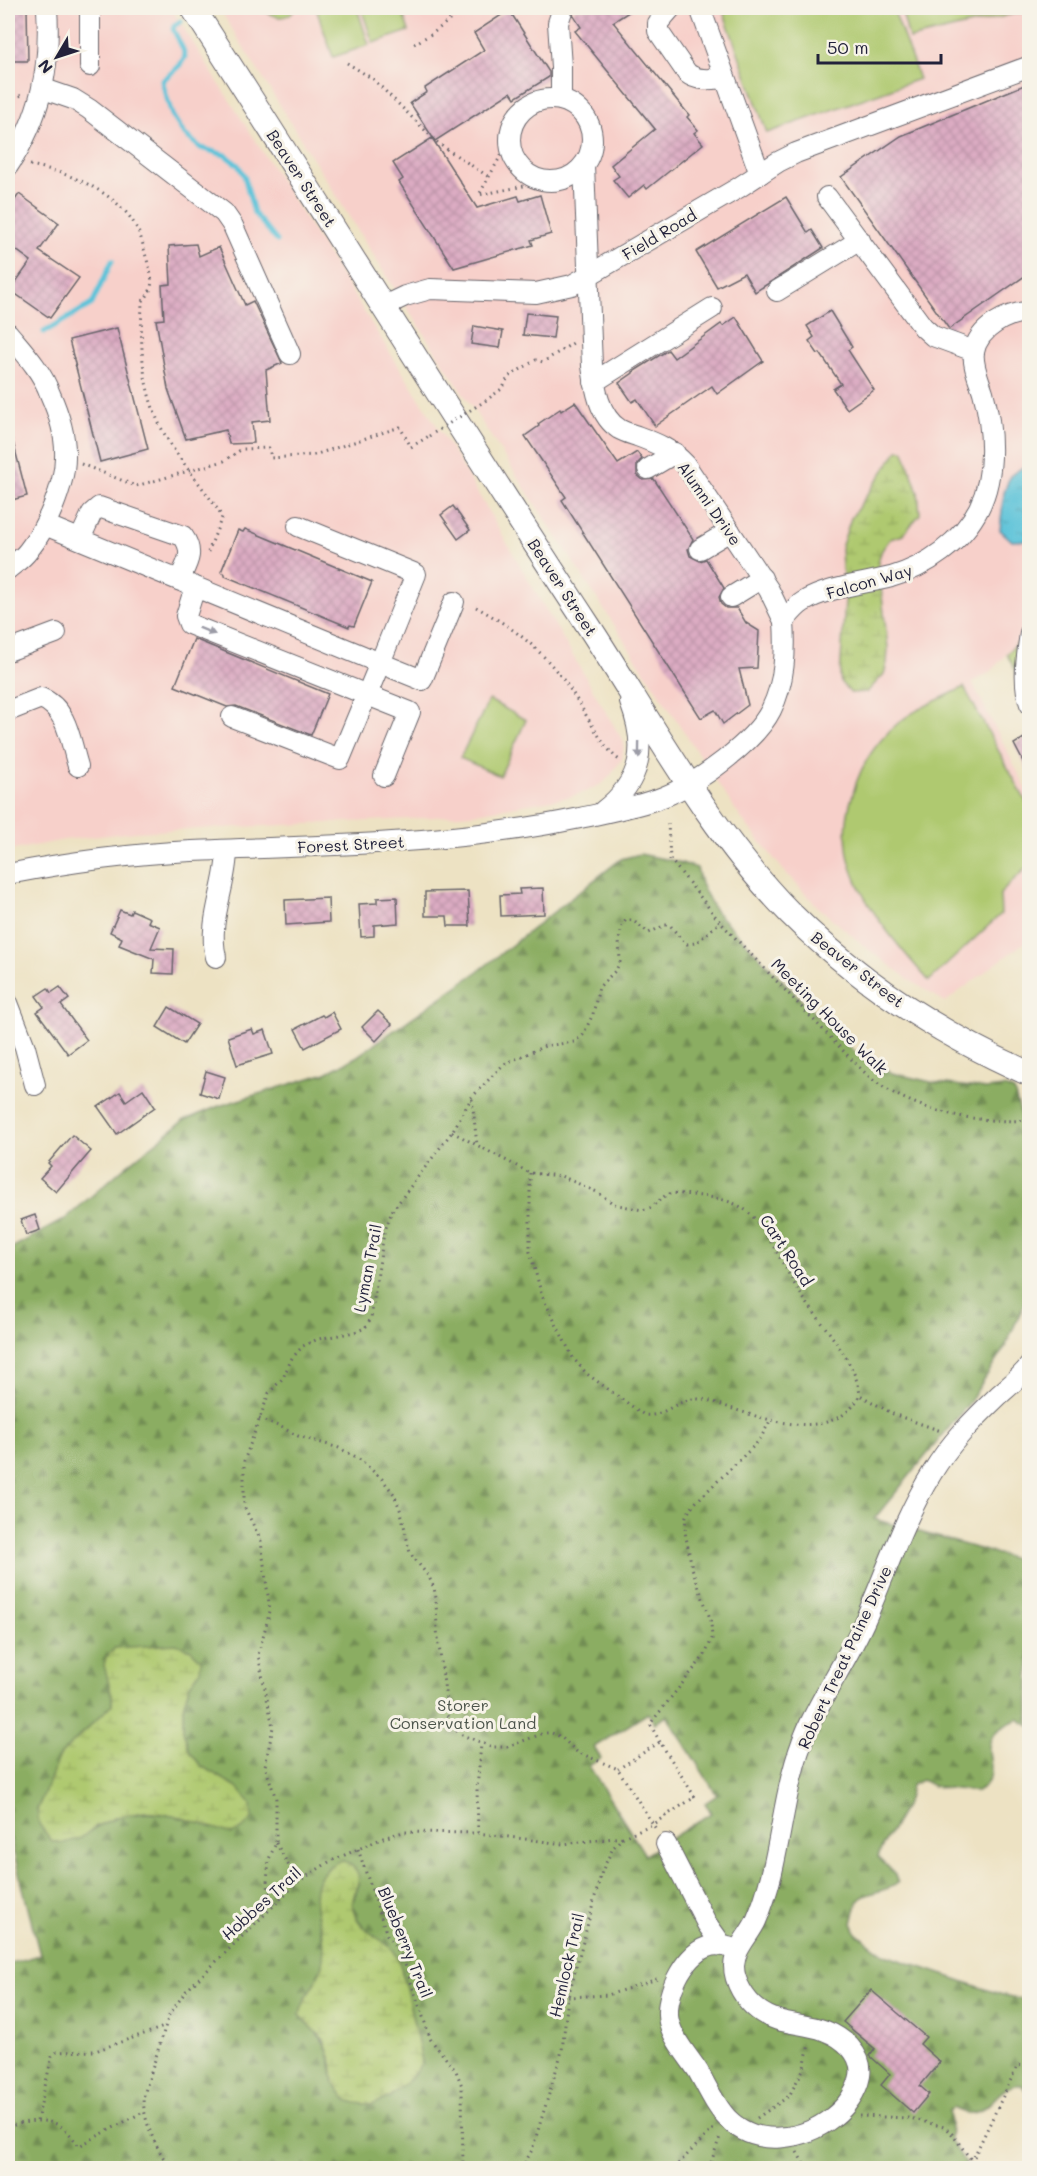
<svg xmlns="http://www.w3.org/2000/svg" width="1037" height="2176" font-family="Mali,sans-serif">
<defs>
<pattern id="grass-tufts" width="24" height="20" patternUnits="userSpaceOnUse" patternTransform="scale(1.5)"><rect width="24" height="20" fill="#afc96f"/><path d="M3 7l-1-3M5 7V3M7 7l1-3M15 17l-1-3M17 17v-4M19 17l1-3" fill="none" stroke="#96ac61"/></pattern>
<pattern id="forest-firs" width="22" height="20" patternUnits="userSpaceOnUse" patternTransform="scale(1.5)"><rect width="22" height="20" fill="#8bad62"/><path d="M5 1l3.5 6h-7zM16 11l3.5 6h-7z" fill="#718c52"/></pattern>
<pattern id="wetland-marsh" width="20" height="14" patternUnits="userSpaceOnUse" patternTransform="scale(1.5)"><rect width="20" height="14" fill="#afc96f"/><path d="M1 5h8M5 5V1M11 12h8M15 12V8" fill="none" stroke="#96ac61"/></pattern>
<pattern id="water-ripples" width="26" height="14" patternUnits="userSpaceOnUse" patternTransform="scale(1.5)"><rect width="26" height="14" fill="#5cc3d9"/><path d="M2 4q2-2 4 0t4 0M15 11q2-2 4 0t4 0" fill="none" stroke="#50a7bb"/></pattern>
<pattern id="building-cross-hatch" width="8" height="8" patternUnits="userSpaceOnUse" patternTransform="scale(1.5)"><rect width="8" height="8" fill="#dcacc3"/><path d="M0 0l8 8M0 8l8-8" fill="none" stroke="#bc94a8"/></pattern>
</defs>
<rect width="100%" height="100%" fill="#f7f3e8"/>
<filter id="ink" filterUnits="userSpaceOnUse"><feTurbulence type="fractalNoise" baseFrequency=".0167" numOctaves="2"/><feDisplacementMap in="SourceGraphic" scale="12" xChannelSelector="R" yChannelSelector="G"/><feConvolveMatrix kernelMatrix="1 2 1 2 8 2 1 2 1" color-interpolation-filters="sRGB"/></filter>
<filter id="wash" filterUnits="userSpaceOnUse"><feTurbulence type="fractalNoise" baseFrequency=".008" numOctaves="4" result="noise"/><feDisplacementMap in="SourceGraphic" scale="24" xChannelSelector="R" yChannelSelector="G"/><feGaussianBlur stdDeviation="1.35" result="paint"/><feColorMatrix in="noise" values="0 0 0 0 0 0 0 0 0 0 0 0 0 0 0 0 0 1.4 0 .05"/><feComposite in="paint" operator="in"/></filter>
<g filter="url(#wash)">
<rect width="100%" height="100%" fill="#ede2c3"/>
<g fill="#f7d0ca">
<polygon points="8,8 171,8 459,461 624,743 622,759 610,776 603,783 585,792 569,797 471,814 410,819 135,832 64,840 8,851"/>
<polygon points="219,8 1029,8 1029,626 1026,633 989,673 972,682 1029,794 1029,939 945,1002 908,979 868,949 818,907 785,872 741,818 709,770 383,271"/>
</g>
<polygon fill="url(#grass-tufts)" stroke="#687655" stroke-width="1.5" points="1026,633 1019,678 1007,654"/>
<path fill="url(#forest-firs)" stroke="#56684e" stroke-width="1.5" fill-rule="evenodd" d="M640 854 679 862 697 868 701 884 715 911 828 1027 858 1055 892 1073 931 1082 986 1089 1004 1087 1014 1091 1029 1143V1293L1005 1347 969 1403 874 1519 1029 1563V1726L1018 1719C1011 1723 999 1727 994 1734 979 1754 1006 1773 977 1792L933 1786 922 1780 911 1785C907 1815 886 1831 878 1857L894 1873 898 1883C887 1892 865 1892 859 1900 855 1906 854 1917 852 1923L857 1934 885 1955 1003 1995 1029 2000V2097L1022 2085C999 2081 990 2116 967 2113 963 2113 957 2110 953 2108L948 2111 951 2122 950 2140 969 2168H8V1964L40 1955 8 1830V1250L65 1219 126 1166 183 1121 219 1106 326 1073 356 1057 480 970 621 859ZM115 1648H132L200 1671 189 1686 183 1707V1731L190 1752 201 1766 232 1834C176 1814 131 1798 80 1838L37 1810 61 1754 112 1705V1696L110 1681ZM648 1713 655 1723 667 1716 717 1795 705 1803 711 1813 645 1855 589 1766 601 1758 594 1747ZM359 1884 352 1904 355 1916 370 1934 394 1951 402 1970 422 2061C414 2077 401 2087 388 2098L334 2083C330 2049 326 2039 300 2015 303 1997 317 1984 322 1966 327 1949 321 1931 317 1914Z"/>
<g fill="url(#wetland-marsh)" stroke="#687655" stroke-width="1.5">
<path d="M262 8H295C287 22 272 18 262 8Z"/>
<polygon points="898,450 903,450 905,454 918,492 920,514 903,535 890,539 882,550 878,561 888,648 887,663 884,674 867,692 851,693 841,683 840,676 846,586 842,568 841,548 851,518"/>
<polygon points="176,1644 191,1650 201,1660 200,1671 189,1686 183,1707 183,1731 190,1752 201,1766 237,1787 251,1803 252,1819 242,1829 232,1834 173,1815 144,1812 117,1817 95,1827 81,1838 63,1843 52,1841 47,1835 39,1824 37,1810 61,1754 112,1705 112,1696 104,1665 106,1657 115,1648"/>
<path d="M342 1860C377 1876 344 1892 355 1915 364 1934 388 1941 395 1953 402 1965 403 1980 407 1993 412 2016 417 2038 422 2061L417 2070 407 2082 388 2098 372 2105 356 2103 347 2100 334 2083 332 2063 324 2040 300 2015C303 1996 319 1982 322 1964 324 1955 324 1944 323 1935 322 1929 319 1923 318 1917 311 1891 316 1870 342 1860Z"/>
</g>
<g fill="#afc96f" stroke="#687655" stroke-width="1.5">
<polygon points="316,8 357,8 369,45 333,57"/>
<polygon points="361,8 401,8 409,31 373,43"/>
<polygon points="722,8 893,8 919,79 767,133"/>
<polygon points="901,8 1029,8 1030,10 909,39"/>
<path d="M964 687 1029 807V865L1000 894 1001 914 929 981C899 947 851 894 847 847 845 830 847 813 852 797 859 768 873 745 896 725 915 708 942 699 964 687Z"/>
<polygon points="489,700 526,720 500,776 460,758"/>
</g>
<polygon fill="url(#water-ripples)" stroke="#3f728a" stroke-width="1.5" points="1023,467 1029,469 1030,540 1012,541 1000,530 1004,493 1010,476"/>
<g fill="none" stroke-linecap="round" stroke-linejoin="round">
<g stroke="#5cc3d9" stroke-width="5">
<polyline points="181,21 174,26 173,29 183,49 185,57 179,66 162,81 172,115 184,134 201,148 225,155 238,165 244,175 254,213 277,241"/>
<polyline points="44,332 92,304 112,261"/>
</g>
</g>
<g id="blocks">
<g fill="url(#building-cross-hatch)">
<polygon points="8,8 27,8 28,61 8,61"/>
<polygon points="575,8 635,8 613,22 689,115 687,117 698,130 694,133 703,144 647,189 644,185 628,198 613,180 619,176 611,165 655,129 575,31 581,27 573,15"/>
<polygon points="509,10 549,72 549,77 515,98 511,92 435,141 410,103 427,92 425,88 484,50 474,33"/>
<polygon points="1029,83 1029,273 949,329 841,177 901,136"/>
<polygon points="432,138 477,208 518,196 520,201 540,195 551,234 531,240 533,245 454,268 399,182 403,179 393,163"/>
<polygon points="19,194 59,223 39,251 79,278 50,318 10,290 31,261 8,244 8,210"/>
<polygon points="786,197 808,233 812,230 823,248 755,292 744,273 717,287 696,252"/>
<polygon points="196,244 199,256 219,247 245,305 253,301 282,363 266,370 270,420 252,422 254,443 229,444 226,430 186,439 168,389 156,320 164,319 162,285 171,284 169,246"/>
<polygon points="830,311 852,347 848,350 874,390 847,409 833,389 841,384 820,353 818,354 809,341 814,337 807,326"/>
<polygon points="526,313 556,316 553,338 523,335"/>
<polygon points="736,317 763,361 717,394 712,386 655,426 637,399 632,402 619,383 633,373 633,372 668,350 674,358 721,324 723,326"/>
<polygon points="474,326 503,331 500,348 471,344"/>
<polygon points="117,328 148,449 100,462 69,340"/>
<polygon points="575,402 618,464 637,452 642,459 637,464 637,475 643,480 654,479 693,539 688,549 690,556 700,561 706,559 724,588 719,597 721,604 726,608 737,608 746,623 759,631 757,668 739,669 748,705 723,724 715,710 701,718 562,500 566,497 525,436 539,426 538,424 560,409 561,411"/>
<polygon points="12,438 27,496 8,501 8,439"/>
<polygon points="453,506 470,530 458,539 441,515"/>
<polygon points="245,529 372,582 354,626 350,625 349,627 225,576 225,574 221,572 238,530 243,532"/>
<polygon points="194,639 328,694 311,735 236,706 227,707 175,686"/>
<polygon points="1029,735 1029,773 1014,744"/>
<polygon points="543,888 544,914 501,916 500,895 520,894 519,889"/>
<polygon points="468,891 470,926 448,926 447,916 425,916 425,892"/>
<polygon points="397,897 398,923 374,925 374,936 361,937 359,904 377,903 377,898"/>
<polygon points="328,898 329,922 286,925 285,900"/>
<polygon points="120,910 130,914 132,910 150,918 148,922 160,927 151,948 174,949 173,974 153,973 154,959 119,945 122,938 110,932"/>
<polygon points="60,987 69,999 61,1005 87,1040 68,1054 37,1012 44,1007 36,996 48,988 51,993"/>
<polygon points="169,1007 197,1024 184,1044 157,1027"/>
<polygon points="378,1011 392,1024 376,1041 362,1027"/>
<polygon points="332,1012 341,1029 305,1048 295,1029 322,1015 324,1017"/>
<polygon points="252,1029 254,1034 265,1030 273,1054 237,1065 228,1037"/>
<polygon points="206,1071 225,1077 219,1099 200,1093"/>
<polygon points="143,1089 155,1107 117,1134 98,1107 120,1092 126,1101"/>
<polygon points="72,1135 91,1151 56,1192 40,1178 51,1166 48,1163"/>
<polygon points="35,1215 40,1230 26,1235 21,1220"/>
<polygon points="871,1990 926,2037 920,2044 940,2062 920,2086 929,2094 913,2113 881,2085 890,2074 870,2056 875,2049 843,2022"/>
</g>
</g>
</g>
<g filter="url(#ink)">
<use href="#blocks" fill-opacity="0" stroke="#69656b" stroke-width="1.5"/>
<g fill="none" stroke-linecap="round" stroke-linejoin="round">
<defs>
<g id="minor">
<polyline points="90,8 90,66"/>
<path d="M671 8 658 23V31L687 73C698 82 712 79 725 78"/>
<polyline points="700,8 760,174"/>
<polyline points="44,89 73,99 89,109 224,213 233,226 290,354"/>
<circle cx="551" cy="140" r="41"/>
<polyline points="561,100 561,67 558,23 563,8"/>
<path d="M584 165 592 366C595 388 599 416 619 429 624 432 631 434 637 436 656 443 671 449 685 464L769 590 784 621"/>
<path d="M8 166C41 117 51 67 47 8"/>
<polyline points="827,197 923,327 933,336 974,351"/>
<polyline points="777,291 860,240"/>
<polyline points="384,306 405,296 430,289 536,293 572,285 738,188 778,162 796,153 1030,66"/>
<path d="M8 333C23 351 42 371 50 394 58 412 66 436 65 457 65 485 46 529 28 551 23 558 14 564 8 569"/>
<polyline points="594,382 712,308"/>
<polyline points="648,469 675,453"/>
<polyline points="45,525 380,663 340,759 232,717"/>
<polyline points="298,526 416,574 380,663 422,680 454,602"/>
<path d="M80 539 92 513 99 507 183 536C195 553 187 563 179 580"/>
<polyline points="700,549 730,531"/>
<polyline points="195,587 186,616 189,624 410,712 384,776"/>
<polyline points="731,597 762,578"/>
<path d="M1030 633C1027 655 1022 683 1030 704"/>
<polyline points="8,651 56,633"/>
<path d="M8 711 41 698C68 709 70 741 78 766"/>
<path d="M603 811C643 780 647 747 630 702"/>
<path d="M8 874C69 862 129 854 192 851 322 845 452 845 580 818 607 812 637 807 663 797 697 784 755 742 771 710 785 682 786 651 784 621 790 614 796 606 803 602 827 587 864 584 891 577 926 567 962 542 979 508 996 474 993 428 983 392 979 379 972 365 974 352 978 328 1008 312 1030 312"/>
<path d="M216 957C207 921 227 886 227 850"/>
<polyline points="8,1003 25,1047 35,1085"/>
<polyline points="666,1844 707,1924 722,1945"/>
<path d="M738 1950C727 1947 718 1943 707 1947 683 1955 663 1998 669 2022 673 2039 688 2056 698 2071 707 2087 716 2107 728 2119 757 2148 804 2140 833 2117 846 2107 857 2092 860 2076 862 2065 857 2055 850 2047 821 2017 785 2031 758 2010 745 2000 734 1982 734 1966 735 1948 749 1936 756 1921 783 1860 780 1791 807 1730 824 1692 849 1657 866 1618 887 1570 904 1518 932 1473 950 1443 973 1420 998 1396 1009 1386 1021 1377 1030 1365"/>
</g>
<path id="major" d="M193 8C325 213 454 421 588 625 650 720 710 832 790 913 858 981 942 1035 1030 1074"/>
</defs>
<use href="#minor" stroke="#69656b" stroke-width="22"/>
<use href="#major" stroke="#69656b" stroke-width="26"/>
<g stroke="#69656b" stroke-width="3" stroke-dasharray="1.5 4.5" stroke-linecap="butt">
<polyline points="414,44 433,33 465,8"/>
<polyline points="347,63 373,79 439,144 489,177"/>
<polyline points="8,99 23,95"/>
<polyline points="510,139 479,195 549,181"/>
<path d="M30 165C69 172 123 194 139 233 143 242 144 251 147 260 152 277 156 288 142 302 140 353 142 400 171 445 187 470 207 491 222 517L208 552"/>
<polyline points="485,401 503,388 508,377 536,360 543,362 573,343"/>
<polyline points="81,464 136,486 224,461 242,449 269,448 271,458 314,455 400,427 411,447 429,436"/>
<path d="M476 607C514 628 539 647 565 682 580 701 603 751 621 761"/>
<path d="M668 823 670 859 686 879 720 922 853 1061C859 1067 866 1074 873 1080 916 1112 977 1124 1030 1120"/>
<polyline points="472,1099 477,1145"/>
<path d="M452 1132 530 1173 561 1176 597 1192 614 1204 642 1210 650 1208 666 1195 673 1193C697 1196 729 1196 748 1212 768 1230 785 1270 800 1293 820 1323 856 1360 860 1395L893 1414 941 1431"/>
<path d="M530 1173V1252L542 1296 573 1358 587 1374 644 1415C665 1418 678 1397 699 1399 709 1399 721 1405 730 1408 765 1419 818 1438 849 1410 854 1406 857 1400 860 1395"/>
<polyline points="259,1419 281,1427 298,1436 339,1448 358,1458 382,1479 394,1494 401,1512 410,1553 429,1577 434,1588 436,1598 437,1630 448,1715 453,1728 462,1735 493,1747 507,1747 544,1733 552,1733 561,1737 577,1752 618,1769 656,1829"/>
<polyline points="660,1742 650,1724 705,1655 712,1639 711,1621 692,1568 685,1532 686,1516 693,1505 759,1441 770,1421"/>
<polyline points="478,1833 477,1789 481,1744"/>
<polyline points="276,1843 298,1882"/>
<polyline points="358,1849 387,1935 403,1959 431,2040 456,2071 462,2086 463,2168"/>
<polyline points="273,1905 267,1882 269,1859 276,1843 276,1799 265,1766 273,1727 258,1655 270,1611 261,1541 244,1506 244,1461 269,1393 283,1378 292,1358 303,1346 318,1339 355,1332 365,1328 371,1318 384,1233 392,1211 452,1132 472,1097 504,1064 545,1046 574,1042 583,1035 593,1014 599,987 616,970 620,962 619,940 622,925 626,920 632,920 649,933 665,925 670,925 681,939 687,944 696,943 720,922"/>
<polyline points="568,1997 608,1995 657,1979"/>
<polyline points="859,2116 910,2118 944,2127 952,2134 972,2161 988,2168"/>
<polyline points="757,2118 789,2096 804,2068 809,2044"/>
<polyline points="37,2121 52,2056 57,2052 95,2051 164,2027"/>
<path d="M8 2127C24 2122 48 2116 63 2128 69 2132 74 2140 79 2146L143 2112"/>
<polyline points="797,2152 806,2168"/>
<path d="M170 2168C156 2147 144 2124 143 2098L169 2015 186 1991 298 1882 329 1862 383 1838 403 1832 478 1833 563 1844 623 1837"/>
<polyline points="522,2168 532,2150 562,2051 568,1997 602,1871 613,1848 623,1837 653,1824 695,1797 660,1742 618,1769"/>
<polyline points="674,2168 713,2129"/>
<polyline points="709,2168 721,2134"/>
<polyline points="970,2168 972,2161 1017,2067 1030,2060"/>
</g>
<use href="#minor" stroke="#fff" stroke-width="20"/>
<use href="#major" stroke="#fff" stroke-width="24"/>
<polyline stroke="#69656b" stroke-width="3" stroke-dasharray="1.5 4.5" stroke-linecap="butt" points="429,436 485,401"/>
</g>
<defs><path id="oneway-solid" d="M-6-.8H1V-3.2L6.5 0L1 3.2V.8H-6Z" transform="scale(1.5)"/></defs>
<g fill="#9c9ca7">
<use href="#oneway-solid" transform="translate(207 631) rotate(22)"/>
<use href="#oneway-solid" transform="translate(639 750) rotate(91)"/>
</g>
</g>
<g text-anchor="middle" dominant-baseline="central" stroke-width="6" stroke-linejoin="round" paint-order="stroke">
<g font-size="16" fill="#22223b" stroke="#f7f3e8">
<text transform="translate(302 178) rotate(57)">Beaver Street</text>
<text transform="translate(659 234) rotate(-31)">Field Road</text>
<text transform="translate(710 503) rotate(55)">Alumni Drive</text>
<text transform="translate(869 581) rotate(-16)">Falcon Way</text>
<text transform="translate(563 587) rotate(57)">Beaver Street</text>
<text transform="translate(351 844) rotate(-3)">Forest Street</text>
<text transform="translate(858 969) rotate(38)">Beaver Street</text>
<text transform="translate(830 1016) rotate(45)">Meeting House Walk</text>
<text transform="translate(787 1250) rotate(57)">Cart Road</text>
<text transform="translate(367 1268) rotate(-79)">Lyman Trail</text>
<text transform="translate(844 1657) rotate(-65)">Robert Treat Paine Drive</text>
<text transform="translate(261 1903) rotate(-42)">Hobbes Trail</text>
<text transform="translate(406 1942) rotate(68)">Blueberry Trail</text>
<text transform="translate(566 1965) rotate(-77)">Hemlock Trail</text>
</g>
<g font-size="16" fill="#4c544b" stroke="#f7f3e8">
<text x="463" y="1704">Storer<tspan x="463" dy="18">Conservation Land</tspan></text>
</g>
</g>
<rect width="1037" height="2176" fill="none" stroke="#f7f3e8" stroke-width="30"/>
<g transform="translate(57 57) rotate(231)" stroke="#f7f3e8" stroke-width="4.5" paint-order="stroke">
<path d="M0-4.5L10 22L0 15L-10 22Z" fill="#22223b"/>
<text y="-9" font-size="16" font-weight="bold" text-anchor="middle" fill="#22223b">N</text>
</g>
<path d="M818 54v9h123v-9" fill="none" stroke="#22223b" stroke-width="3"/>
<text x="827" y="54" font-size="18" fill="#22223b" stroke="#f7f3e8" stroke-width="4.5" paint-order="stroke">50 m</text>
</svg>
